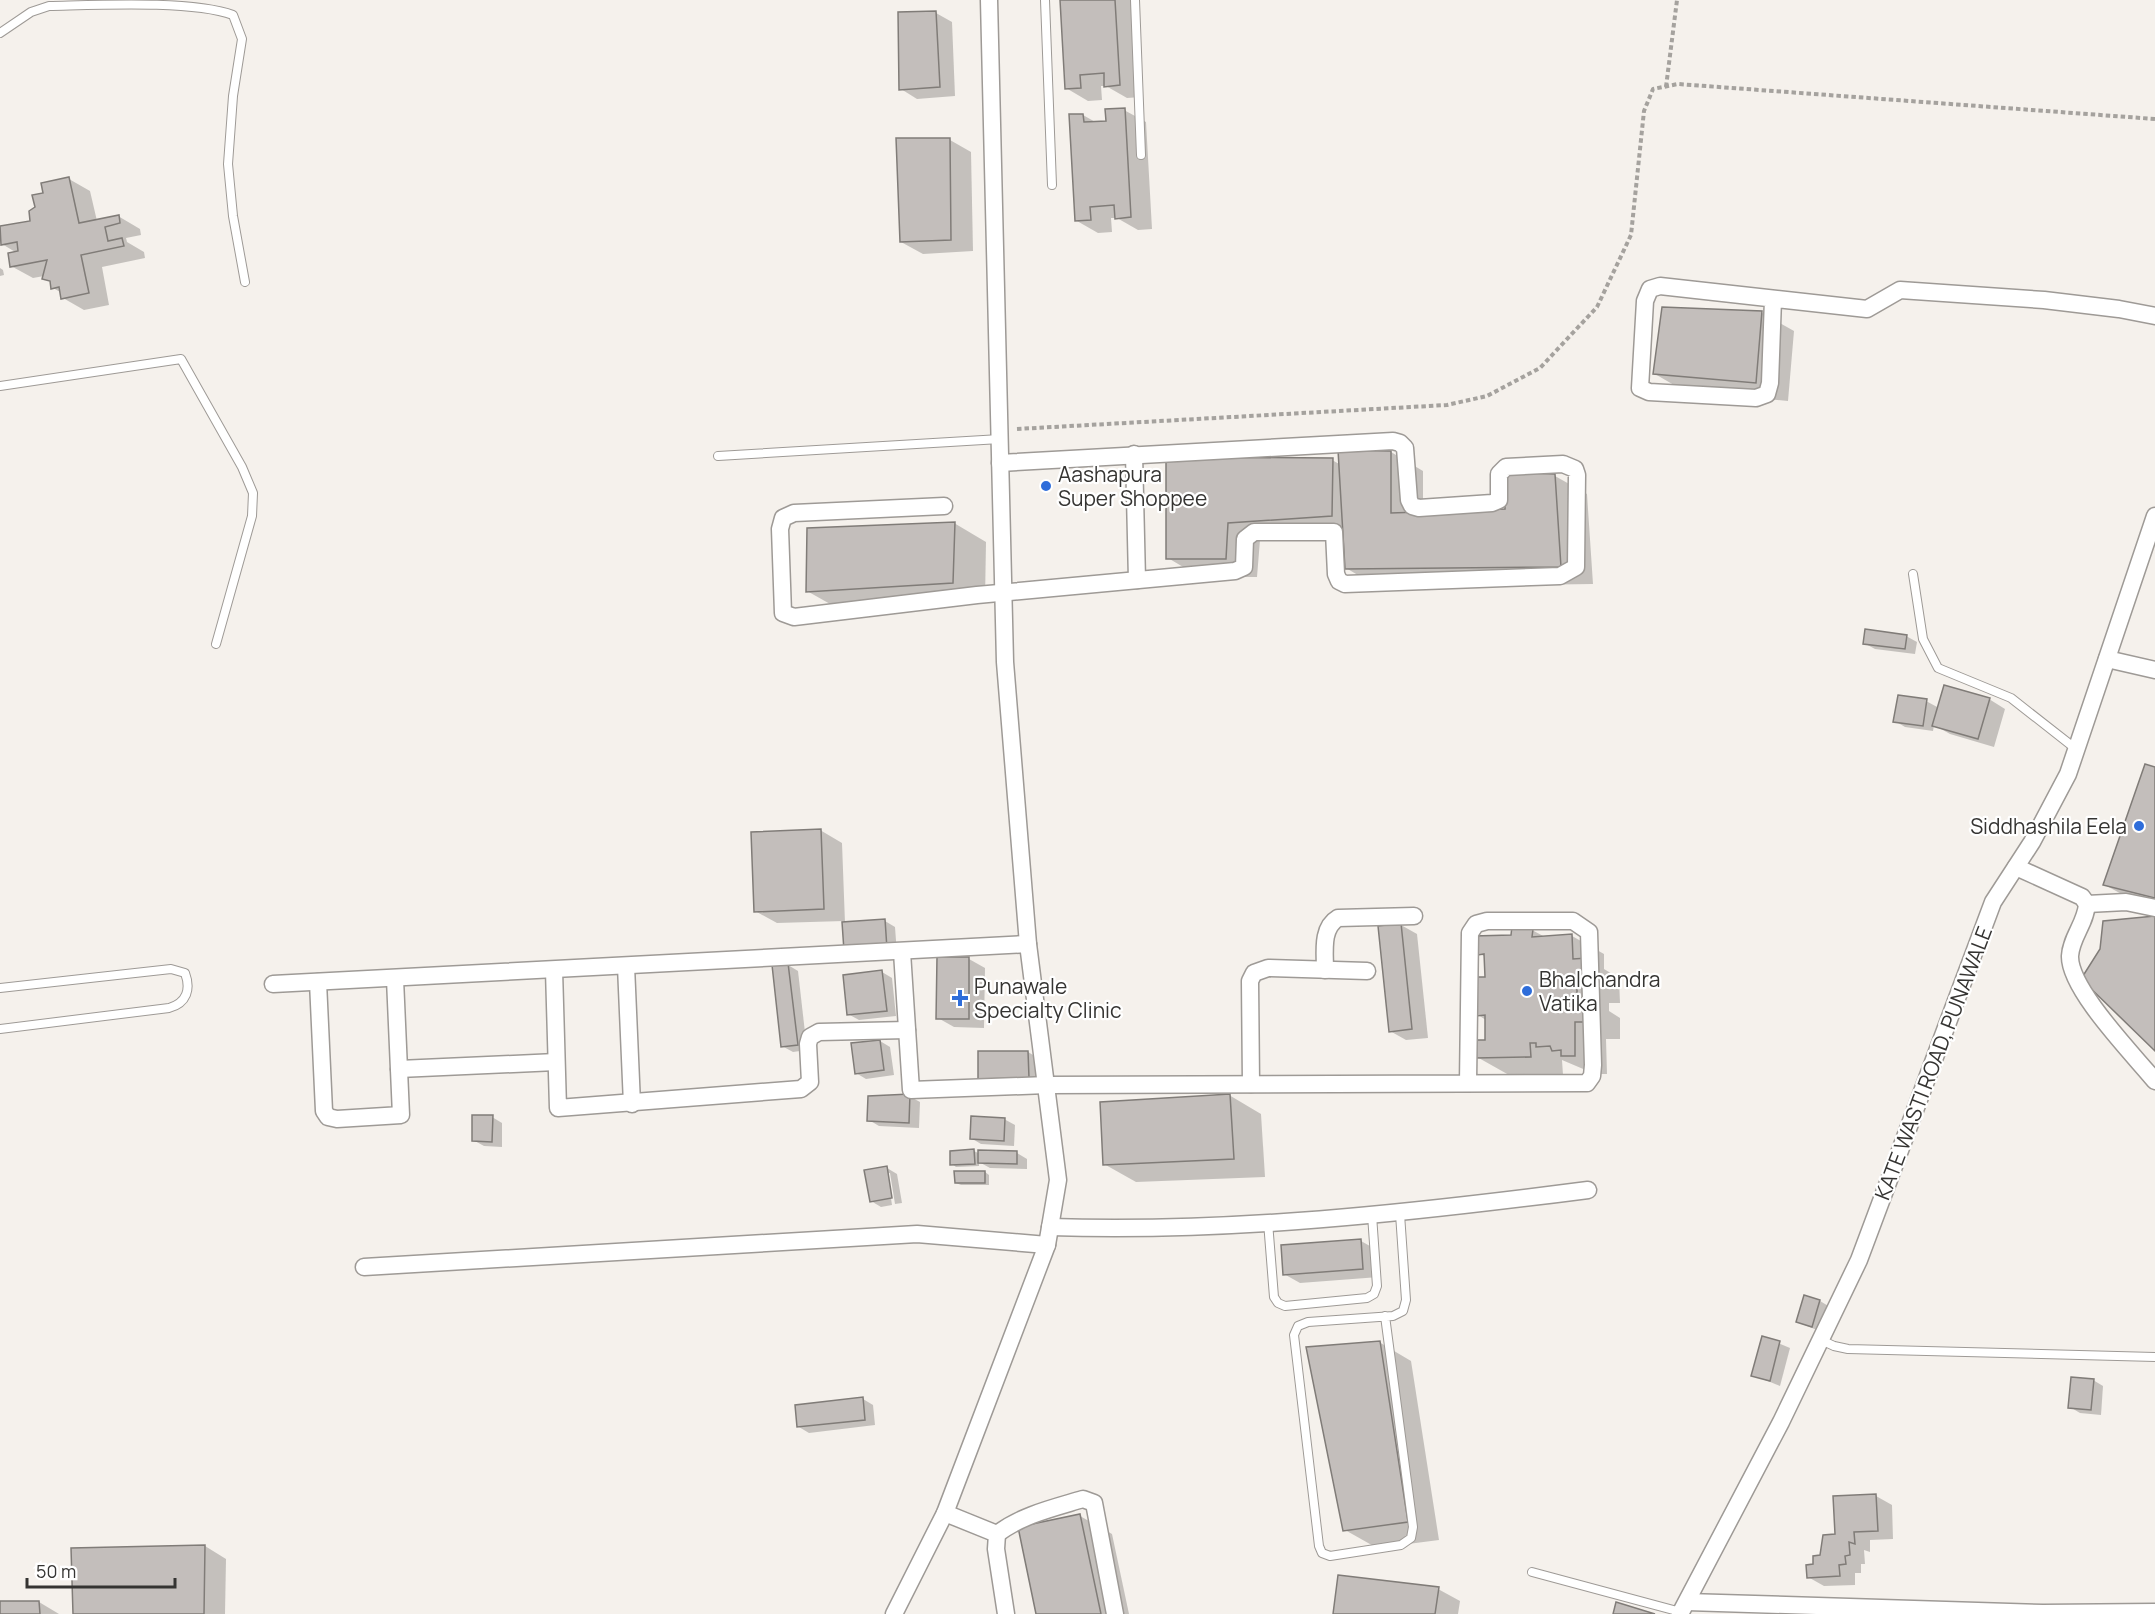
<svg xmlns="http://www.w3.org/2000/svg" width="2155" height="1614" font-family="Manrope,sans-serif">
<rect width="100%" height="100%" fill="#f5f1ec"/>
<g fill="#0003">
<polygon points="1061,0 1136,0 1141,97 1127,98 1106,86 1101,86 1102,100 1088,101 1066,88"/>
<polygon points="936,13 952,22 955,96 917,99 901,89"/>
<polygon points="1124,110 1146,122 1152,229 1138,230 1117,218 1111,218 1112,232 1098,233 1077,221 1083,115 1097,123 1107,123"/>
<polygon points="950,140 971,152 973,251 923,254 901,242"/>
<polygon points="69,179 90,191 97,221 118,216 140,229 141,235 126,238 127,242 144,252 145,258 102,267 109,305 84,310 63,298 62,293 53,288 52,283 44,276 33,278 11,266 17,253 2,244 0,228 32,222 44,194"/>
<polygon points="0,268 3,270 4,275 0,276"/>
<polygon points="1762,313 1794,331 1788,401 1686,392 1655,374"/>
<polygon points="1340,452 1391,452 1423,471 1423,514 1507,511 1555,476 1587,494 1593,584 1378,587 1346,568 1344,535 1260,540 1257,577 1200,577 1168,558 1332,460 1341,465"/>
<polygon points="954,523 986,542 985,600 839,609 807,591"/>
<polygon points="1906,636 1917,642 1915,654 1875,649 1864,643"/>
<polygon points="1989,699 2005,709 1994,747 1950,734 1934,725 1933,731 1905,727 1895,721 1926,701 1939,708"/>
<polygon points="2155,769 2155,904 2127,897 2105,885"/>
<polygon points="820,830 842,843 845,923 885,921 895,927 897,954 846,950 844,921 777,923 755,911"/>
<polygon points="1401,925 1417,934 1428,1038 1406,1040 1390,1031"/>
<polygon points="1532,930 1545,937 1572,936 1604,954 1604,969 1619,978 1620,1003 1609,1003 1609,1011 1620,1018 1620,1039 1606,1039 1607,1074 1595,1074 1562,1060 1563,1075 1509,1075 1477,1057 1487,1042 1486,1020 1478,1015 1487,978 1486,957 1480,954 1512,937"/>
<polygon points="969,959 985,968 984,1028 954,1027 938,1018"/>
<polygon points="788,965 798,971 807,1050 793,1052 782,1046"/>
<polygon points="882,972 892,978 896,1016 859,1020 848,1014"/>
<polygon points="880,1041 890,1047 894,1075 866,1079 856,1073"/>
<polygon points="1028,1052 1038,1058 1039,1083 990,1084 979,1078"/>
<polygon points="1229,1095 1261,1114 1265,1177 1136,1182 1104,1164"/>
<polygon points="909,1096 920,1102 919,1128 879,1126 869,1120"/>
<polygon points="492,1117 502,1123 502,1147 484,1146 473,1140"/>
<polygon points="1004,1119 1015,1125 1014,1146 981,1144 971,1138"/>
<polygon points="974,1151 980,1154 1017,1153 1027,1159 1027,1169 990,1168 979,1162 979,1166 956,1167 952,1164"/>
<polygon points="887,1168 897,1174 902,1203 895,1204 890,1173 887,1173 892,1205 881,1207 871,1201"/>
<polygon points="985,1172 989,1175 989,1185 961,1185 956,1183"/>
<polygon points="1361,1241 1377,1250 1379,1277 1300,1283 1284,1274"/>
<polygon points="1820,1301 1830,1307 1822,1332 1797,1322"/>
<polygon points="1763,1337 1790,1348 1780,1386 1753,1375"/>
<polygon points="1379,1342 1411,1361 1439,1540 1377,1548 1345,1530"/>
<polygon points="2093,1380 2103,1386 2101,1415 2080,1413 2070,1407"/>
<polygon points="863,1399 873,1405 875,1425 809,1433 799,1427"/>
<polygon points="1876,1496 1892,1505 1893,1539 1870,1540 1870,1552 1864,1550 1865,1564 1861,1564 1861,1573 1855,1573 1855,1585 1824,1586 1808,1577 1837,1536"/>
<polygon points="1080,1516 1112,1534 1129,1614 1038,1614"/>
<polygon points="205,1546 226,1559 225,1614 77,1614"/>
<polygon points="1438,1589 1460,1601 1458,1614 1335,1614"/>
<polygon points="39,1602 59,1614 0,1614 0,1603"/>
</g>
<g fill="#c3bebb" stroke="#807c78" stroke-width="1.5">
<polygon points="1060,0 1115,0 1120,85 1104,87 1104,73 1080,75 1081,88 1065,89"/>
<polygon points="936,11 940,87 899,90 898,12"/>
<polygon points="1125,108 1131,217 1115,219 1114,205 1090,207 1091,220 1075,221 1069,114 1083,114 1084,122 1106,121 1105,109"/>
<polygon points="896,138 950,138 951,240 900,242"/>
<polygon points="69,177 79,223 119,215 120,223 105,227 108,241 122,238 124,246 81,255 89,293 61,299 59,287 51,289 50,281 42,279 47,260 10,267 8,253 18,251 17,242 1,245 0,226 30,221 29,211 35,207 32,195 43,193 41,183"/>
<polygon points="1662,307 1762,311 1756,383 1653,374"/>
<polygon points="1338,450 1391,451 1391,513 1505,509 1505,472 1555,474 1561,567 1345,569"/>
<polygon points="1166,457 1333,458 1332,516 1228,523 1226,559 1166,559"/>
<polygon points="955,522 953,583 806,592 807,528"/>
<polygon points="1865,629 1907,635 1905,649 1863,644"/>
<polygon points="1944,685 1990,698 1978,739 1932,726"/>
<polygon points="1898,695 1927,699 1923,726 1893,722"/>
<polygon points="2145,764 2155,767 2155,898 2103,885"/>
<polygon points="821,829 824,909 754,912 751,832"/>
<polygon points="2155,916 2155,1051 2081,979 2100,949 2103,921"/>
<polygon points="885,919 887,949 844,951 842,922"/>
<polygon points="1401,923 1412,1029 1389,1032 1378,926"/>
<polygon points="1512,926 1533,929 1532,937 1572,934 1573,959 1587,958 1589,985 1577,985 1577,998 1588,998 1589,1022 1575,1022 1575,1056 1561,1056 1561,1050 1552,1051 1550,1046 1536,1047 1536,1043 1530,1043 1531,1057 1475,1058 1476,1040 1485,1040 1485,1015 1476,1016 1476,977 1485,977 1484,954 1478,955 1474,936 1511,935"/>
<polygon points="937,957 969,957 969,1019 936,1019"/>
<polygon points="788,963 798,1045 781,1047 772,965"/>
<polygon points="882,970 887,1011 847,1015 843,975"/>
<polygon points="880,1040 884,1070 855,1074 851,1043"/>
<polygon points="978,1051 1028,1051 1029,1078 978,1079"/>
<polygon points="910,1094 909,1123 867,1121 868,1096"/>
<polygon points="1230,1094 1234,1159 1103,1165 1100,1102"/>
<polygon points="472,1115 493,1115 492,1142 472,1141"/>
<polygon points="971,1116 1005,1118 1004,1141 970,1139"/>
<polygon points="974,1149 975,1164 950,1165 950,1151"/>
<polygon points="978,1150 1017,1151 1017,1164 978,1163"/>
<polygon points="887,1166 892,1198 870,1202 864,1170"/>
<polygon points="954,1171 985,1171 985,1183 955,1183"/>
<polygon points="1361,1239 1363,1269 1283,1275 1281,1245"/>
<polygon points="1804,1295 1820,1300 1812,1327 1796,1322"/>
<polygon points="1762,1336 1780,1341 1770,1381 1751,1376"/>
<polygon points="1380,1341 1408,1522 1343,1531 1306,1347"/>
<polygon points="2071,1377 2094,1379 2091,1410 2068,1408"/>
<polygon points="863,1397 865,1420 797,1427 795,1405"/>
<polygon points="1876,1494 1878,1531 1854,1532 1855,1544 1849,1542 1850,1555 1845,1556 1846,1564 1839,1565 1840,1576 1807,1578 1806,1565 1813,1564 1813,1556 1820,1555 1823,1535 1835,1534 1833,1496"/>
<polygon points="1080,1514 1101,1614 1036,1614 1018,1527"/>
<polygon points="205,1545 204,1614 73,1614 71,1548"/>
<polygon points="1338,1575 1439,1587 1435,1614 1333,1614"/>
<polygon points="0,1601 39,1601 40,1614 0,1614"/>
<polygon points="1616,1602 1655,1614 1613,1614"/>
</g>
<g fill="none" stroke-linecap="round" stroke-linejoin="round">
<defs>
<g id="service">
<polyline points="1045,0 1052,185"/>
<polyline points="1135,0 1141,155"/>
<path d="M0 33 31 12 49 6C97 5 192 0 233 15L242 39 233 96 228 164 233 216 245 282"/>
<polyline points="0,386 181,359 242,467 253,493 252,516 216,644"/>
<polyline points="718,456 1000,439"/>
<polyline points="1913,574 1923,639 1938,668 2011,698 2076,749"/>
<path d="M0 988 171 969 185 973C191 989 187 1003 169 1008L0 1029"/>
<polyline points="1268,1222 1274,1297 1278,1303 1285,1306 1367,1298 1374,1294 1377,1286 1372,1215"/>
<polyline points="1385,1316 1413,1527 1411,1538 1401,1545 1330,1556 1322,1553 1319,1546 1294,1335 1298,1326 1308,1322 1393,1316 1403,1311 1406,1300 1400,1214"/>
<polyline points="1821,1340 1834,1346 1848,1349 2155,1357"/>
<polyline points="1532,1572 1681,1612"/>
</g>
<g id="minor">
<polyline points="1773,299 1770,383 1767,394 1756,398 1649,392 1640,388 1645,301 1650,289 1660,286 1867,309 1900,290 2044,300 2119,309 2155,316"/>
<polyline points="1134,454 1137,580"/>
<polyline points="944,506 794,513 783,518 780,529 783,613 794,617 977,595 1235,571 1244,567 1245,539 1254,532 1334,532 1336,574 1339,581 1345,584 1560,576 1576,567 1577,475 1575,469 1563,464 1506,467 1499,474 1499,500 1492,503 1419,508 1412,506 1409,500 1405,448 1400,443 1393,441 1000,463"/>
<polyline points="2107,659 2155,670"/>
<path d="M2016 867 2082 897 2087 904C2086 923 2071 937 2070 956 2069 989 2133 1054 2155 1081"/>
<polyline points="2087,904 2126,902 2155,908"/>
<polyline points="902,952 911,1090 1047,1085 1587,1083 1592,1076 1593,1065 1589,932 1573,921 1487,921 1476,924 1470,933 1468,1083"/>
<polyline points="626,966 632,1104"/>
<polyline points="554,970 558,1108 801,1089 810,1082 808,1044 810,1037 819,1032 907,1030"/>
<path d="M1325 970C1325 952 1321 928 1338 918L1414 916"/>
<polyline points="318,982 324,1111 328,1117 337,1119 401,1115 395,979"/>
<polyline points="273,984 1028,944"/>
<polyline points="399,1069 556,1062"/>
<polyline points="1251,1084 1250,981 1254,973 1268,968 1367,971"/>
<path d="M1050 1227C1230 1233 1410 1213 1588 1190"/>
<polyline points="364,1267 917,1234 1047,1245"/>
<polyline points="945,1513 997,1534 996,1549 1006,1614"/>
<path d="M997 1534C1022 1515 1053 1508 1083 1499L1094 1503 1115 1614"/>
<polyline points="1687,1602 2043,1613 2155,1612"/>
<polyline points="894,1614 945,1513 1047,1245 1058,1180 1028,944 1005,662 989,0"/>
<polyline points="1680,1614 1781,1422 1859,1260 1993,902 2032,842 2068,774 2155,516"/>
</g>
</defs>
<use href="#service" stroke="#9e9a96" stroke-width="10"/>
<use href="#minor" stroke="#9e9a96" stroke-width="19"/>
<g stroke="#a5a29e" stroke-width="4" stroke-dasharray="4.5 3" stroke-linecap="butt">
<polyline points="1666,87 1677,0"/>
<polyline points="1017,429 1447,405 1487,396 1540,368 1597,307 1631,235 1644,111 1653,89 1678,84 2155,119"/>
</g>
<use href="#service" stroke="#fff" stroke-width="8"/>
<use href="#minor" stroke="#fff" stroke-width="16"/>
</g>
<g fill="#2e6dda" stroke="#fff" stroke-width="2">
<circle cx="1046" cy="486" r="6"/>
<circle cx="2139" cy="826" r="6"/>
<circle cx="1527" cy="991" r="6"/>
<path d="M957 989h6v6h6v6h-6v6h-6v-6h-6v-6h6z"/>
</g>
<g text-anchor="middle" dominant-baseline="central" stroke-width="4.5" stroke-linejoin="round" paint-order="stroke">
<g font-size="21" fill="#353432" stroke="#fff" text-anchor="start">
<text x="1058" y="474">Aashapura<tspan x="1058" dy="24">Super Shoppee</tspan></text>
<text x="2127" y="826" text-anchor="end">Siddhashila Eela</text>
<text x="1539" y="979">Bhalchandra<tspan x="1539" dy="24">Vatika</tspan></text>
<text x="974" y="986">Punawale<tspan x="974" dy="24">Specialty Clinic</tspan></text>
</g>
<g font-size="21" fill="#353432" stroke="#fff">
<text transform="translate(1933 1063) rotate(-69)">KATE WASTI ROAD, PUNAWALE</text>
</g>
</g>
<path d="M27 1578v9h148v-9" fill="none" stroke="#353432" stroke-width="3"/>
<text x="36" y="1578" font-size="18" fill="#353432" stroke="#ffffff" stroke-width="4.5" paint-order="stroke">50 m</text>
</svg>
